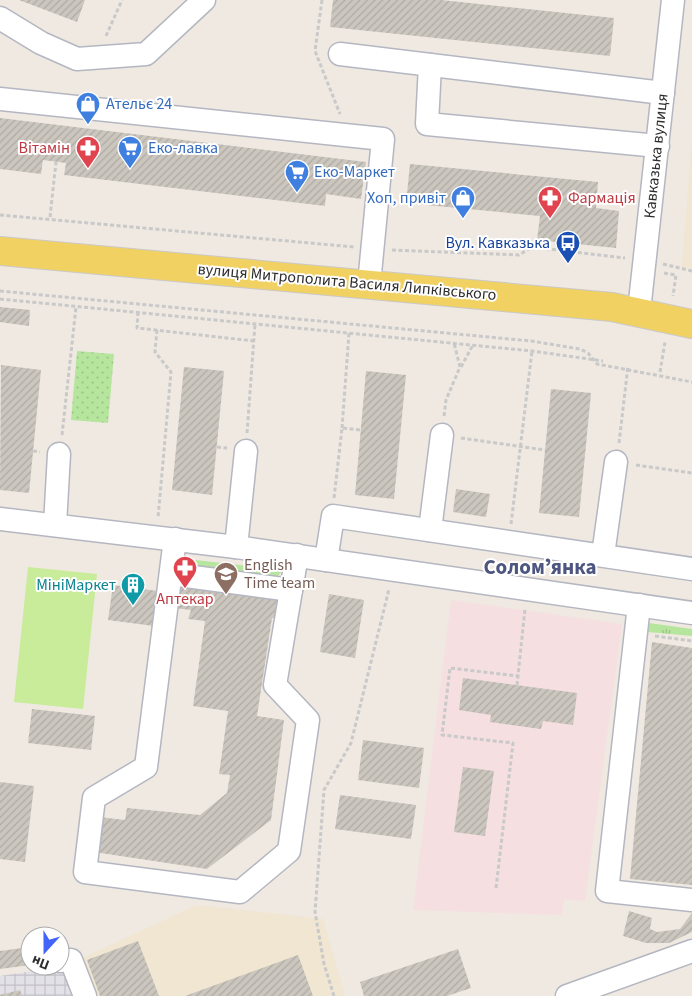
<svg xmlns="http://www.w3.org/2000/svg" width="692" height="996" font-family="'Source Sans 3',sans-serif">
<defs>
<pattern id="industrial-grid" width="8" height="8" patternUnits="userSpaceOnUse" patternTransform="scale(1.25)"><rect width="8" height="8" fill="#e3e1e8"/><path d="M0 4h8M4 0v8" fill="none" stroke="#c3c1c7"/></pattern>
<pattern id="grass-tufts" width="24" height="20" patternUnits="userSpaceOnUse" patternTransform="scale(1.25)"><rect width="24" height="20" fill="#b6e59e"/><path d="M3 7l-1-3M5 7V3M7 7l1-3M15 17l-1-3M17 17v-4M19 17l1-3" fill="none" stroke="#9dc588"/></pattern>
<pattern id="park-dots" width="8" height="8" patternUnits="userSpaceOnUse" patternTransform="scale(1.25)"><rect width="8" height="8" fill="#b6e59e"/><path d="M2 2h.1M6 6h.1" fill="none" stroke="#9dc588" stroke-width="1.8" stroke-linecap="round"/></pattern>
<pattern id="building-hatch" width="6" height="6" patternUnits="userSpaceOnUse" patternTransform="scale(1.25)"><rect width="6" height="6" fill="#cbc7bf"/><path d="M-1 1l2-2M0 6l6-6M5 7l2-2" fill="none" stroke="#afaba4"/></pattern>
</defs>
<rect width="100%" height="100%" fill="#efe9e1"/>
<polygon fill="url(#industrial-grid)" points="65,966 76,996 0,996 0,976"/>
<g fill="#f0e6d1">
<polygon points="692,138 692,269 682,267"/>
<polygon points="197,905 323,919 345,996 76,996 65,966"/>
</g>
<polygon fill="#f5dfe0" points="451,600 622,624 585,901 564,899 562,915 413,910"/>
<g fill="url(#grass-tufts)">
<polygon points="195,560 284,570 273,580 204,572"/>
<polygon points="649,623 692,629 692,636 648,632"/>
</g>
<polygon fill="url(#park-dots)" points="77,351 114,354 108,423 71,420"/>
<polygon fill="#c9ec9a" points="28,567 97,574 83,709 14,702"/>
<g fill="url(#building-hatch)">
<polygon points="19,0 85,0 77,22"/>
<polygon points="333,0 441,0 614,18 610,56 330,27"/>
<polygon points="0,118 366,162 361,199 326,194 325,206 64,175 66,163 43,160 41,174 0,169"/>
<polygon points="410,164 598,182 596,208 619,211 616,248 537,240 540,216 406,203"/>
<polygon points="0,307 30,310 29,326 0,322"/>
<polygon points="1,365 41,370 29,493 0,490"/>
<polygon points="184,367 224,371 212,495 172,490"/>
<polygon points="366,371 406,375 394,499 355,495"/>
<polygon points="551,389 591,393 579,517 539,513"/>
<polygon points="456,489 490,494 486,517 453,512"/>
<polygon points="113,585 158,591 154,626 108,620"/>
<polygon points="177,585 282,597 279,618 272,618 257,716 284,720 271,820 207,869 94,852 99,817 125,820 127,808 200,815 227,793 230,775 219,774 228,711 193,706 205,621 188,619 191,610 174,608"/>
<polygon points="329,594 364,600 355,658 320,652"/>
<polygon points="652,642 692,648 692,885 630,879"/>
<polygon points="463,678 577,693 573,725 543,721 541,729 490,722 491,715 459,710"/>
<polygon points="32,709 95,716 91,750 28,743"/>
<polygon points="363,740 424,748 419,788 358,780"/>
<polygon points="463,767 494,771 485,836 454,832"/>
<polygon points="0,782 34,786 25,862 0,859"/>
<polygon points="340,795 416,805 411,839 335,829"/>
<polygon points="629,911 652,918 650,929 657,932 680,929 692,913 692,932 669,943 646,943 623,936"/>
<polygon points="138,941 159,996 100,996 87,960"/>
<polygon points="30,947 30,965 0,969 0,951"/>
<polygon points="458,949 471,988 447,996 364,996 360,982"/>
<polygon points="298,955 313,996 185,996"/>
<polygon points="20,990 22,996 0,996 0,995"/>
</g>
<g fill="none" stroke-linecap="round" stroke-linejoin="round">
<defs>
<g id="minor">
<polyline points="0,18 41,43 77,59 146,54 204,0"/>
<polyline points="340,54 663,93"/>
<polyline points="430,65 427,124 658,146"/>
<polyline points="0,99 383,139 369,284"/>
<polyline points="639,311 673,0"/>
<polyline points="0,519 236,547 692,613"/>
<polyline points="55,525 59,454"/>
<polyline points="430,530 442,435"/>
<polyline points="175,539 146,767 94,798 85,872 240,892 289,851 308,720 275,685 297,555"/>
<polyline points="236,547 246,451"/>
<polyline points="603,555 616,462"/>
<polyline points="326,560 333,516 692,569"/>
<polyline points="171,574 291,590"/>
<polyline points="639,605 607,891 692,900"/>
<polyline points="60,961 71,960 85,996"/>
<polyline points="567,996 692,951"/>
</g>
<polyline id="major" points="0,251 612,307 692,324"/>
</defs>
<use href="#minor" stroke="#b4b7c1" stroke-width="25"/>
<use href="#major" stroke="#c9c9c9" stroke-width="30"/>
<g stroke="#c9c9c9" stroke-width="3" stroke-dasharray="4 2.5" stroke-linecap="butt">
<polyline points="322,0 315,51 340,114"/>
<polyline points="106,36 122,0"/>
<polyline points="0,215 354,247"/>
<polyline points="50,217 56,162"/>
<polyline points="392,250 519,255 532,247 625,258"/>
<polyline points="663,264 692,271"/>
<polyline points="664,273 676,275 673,296"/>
<polyline points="0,291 531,341 580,349 588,353 597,364 692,382"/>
<polyline points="0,299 532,351 603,361"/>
<polyline points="138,312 137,328 254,341"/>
<polyline points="157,330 155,352 171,372 158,518"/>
<polyline points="461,367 473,345"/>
<polyline points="660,372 665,342"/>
<polyline points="444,416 446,400 460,367 454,343"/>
<polyline points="342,428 349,333"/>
<polyline points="247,433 255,324"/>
<polyline points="62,435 76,307"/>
<polyline points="461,438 545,450"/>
<polyline points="619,443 628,366"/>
<polyline points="217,447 227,448"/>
<polyline points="33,451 40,452"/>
<polyline points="636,465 692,473"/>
<polyline points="334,498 342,428 361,430"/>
<polyline points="511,524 532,351"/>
<polyline points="655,636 692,641"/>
<polyline points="517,685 525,609"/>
<polyline points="496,888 513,743 442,735 450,668 518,676"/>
<polyline points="334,996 324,964 315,912 324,790 351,743 389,589"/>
</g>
<use href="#minor" stroke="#fff" stroke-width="22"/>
<use href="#major" stroke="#f2d163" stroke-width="28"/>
</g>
<defs>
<symbol id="shop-pin" viewBox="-11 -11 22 30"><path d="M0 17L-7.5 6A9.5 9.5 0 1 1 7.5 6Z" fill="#3f7fe0" stroke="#fff"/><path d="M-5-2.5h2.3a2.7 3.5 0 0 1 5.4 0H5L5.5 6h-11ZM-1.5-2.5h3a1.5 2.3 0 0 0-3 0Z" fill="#fff"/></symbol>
<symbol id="pharmacy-pin" viewBox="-11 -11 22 30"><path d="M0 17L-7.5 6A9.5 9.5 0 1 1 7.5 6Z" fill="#e0444e" stroke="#fff"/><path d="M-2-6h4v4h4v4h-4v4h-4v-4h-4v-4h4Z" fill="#fff"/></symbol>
<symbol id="supermarket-pin" viewBox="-11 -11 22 30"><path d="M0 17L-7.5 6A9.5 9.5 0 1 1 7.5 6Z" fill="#3f7fe0" stroke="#fff"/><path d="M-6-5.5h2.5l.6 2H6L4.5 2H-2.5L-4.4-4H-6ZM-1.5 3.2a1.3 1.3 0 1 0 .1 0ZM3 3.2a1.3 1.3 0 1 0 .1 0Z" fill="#fff"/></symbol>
<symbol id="bus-pin" viewBox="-11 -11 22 30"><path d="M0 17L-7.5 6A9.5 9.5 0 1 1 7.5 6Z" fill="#1a4fb4" stroke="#fff"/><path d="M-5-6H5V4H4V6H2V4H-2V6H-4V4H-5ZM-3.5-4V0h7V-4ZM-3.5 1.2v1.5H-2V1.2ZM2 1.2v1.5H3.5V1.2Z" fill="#fff"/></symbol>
<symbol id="school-pin" viewBox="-11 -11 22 30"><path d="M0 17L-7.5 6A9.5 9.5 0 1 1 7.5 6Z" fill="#8d6e63" stroke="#fff"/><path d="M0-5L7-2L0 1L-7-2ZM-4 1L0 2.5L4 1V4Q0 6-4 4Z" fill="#fff"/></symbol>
<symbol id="building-pin" viewBox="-11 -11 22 30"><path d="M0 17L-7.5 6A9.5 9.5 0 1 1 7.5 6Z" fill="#0f9aa8" stroke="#fff"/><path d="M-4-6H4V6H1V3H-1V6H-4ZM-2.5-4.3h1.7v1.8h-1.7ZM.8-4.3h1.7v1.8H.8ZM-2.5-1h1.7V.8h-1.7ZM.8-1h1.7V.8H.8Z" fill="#fff"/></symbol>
</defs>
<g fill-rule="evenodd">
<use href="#shop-pin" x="74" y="90" width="28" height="38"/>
<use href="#pharmacy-pin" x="74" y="134" width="28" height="38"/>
<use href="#supermarket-pin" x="116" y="134" width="28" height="38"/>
<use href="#supermarket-pin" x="283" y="158" width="28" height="38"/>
<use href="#shop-pin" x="449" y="184" width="28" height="38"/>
<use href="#pharmacy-pin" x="536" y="184" width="28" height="38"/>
<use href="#bus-pin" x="554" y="229" width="28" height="38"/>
<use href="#pharmacy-pin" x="171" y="554" width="28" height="38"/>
<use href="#school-pin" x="212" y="560" width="28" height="38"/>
<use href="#building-pin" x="119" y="571" width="28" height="38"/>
</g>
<g text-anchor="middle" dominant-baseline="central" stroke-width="4" stroke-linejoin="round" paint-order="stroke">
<g font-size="16" fill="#366cbe" stroke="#fff" text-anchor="start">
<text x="106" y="104">Ательє 24</text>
<text x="148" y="148">Еко-лавка</text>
<text x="314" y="172">Еко-Маркет</text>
<text x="446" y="198" text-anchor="end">Хоп, привіт</text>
</g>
<g font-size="16" fill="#be3a42" stroke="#fff" text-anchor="end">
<text x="70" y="148">Вітамін</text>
<text x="568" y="198" text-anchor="start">Фармація</text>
<text x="185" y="599" text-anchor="middle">Аптекар</text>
</g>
<g font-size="16" fill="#2e2e2e" stroke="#fff">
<text transform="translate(656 156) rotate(-84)">Кавказька вулиця</text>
<text transform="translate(347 282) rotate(5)">вулиця Митрополита Василя Липківського</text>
</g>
<g font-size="16" fill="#164399" stroke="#fff" text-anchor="end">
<text x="550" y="243">Вул. Кавказька</text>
</g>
<g font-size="16" fill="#785e54" stroke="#fff" text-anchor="start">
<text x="244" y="565">English<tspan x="244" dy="18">Time team</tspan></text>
</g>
<g font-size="16" fill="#0d838f" stroke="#fff" text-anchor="end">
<text x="116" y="585">МініМаркет</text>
</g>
<g font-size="21" font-weight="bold" fill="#4d5680" stroke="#fff">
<text x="540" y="567">Соломʼянка</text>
</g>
</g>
<g transform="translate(45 951) rotate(201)"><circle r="24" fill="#ffffff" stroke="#ababab"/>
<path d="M0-4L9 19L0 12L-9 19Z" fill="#4264fb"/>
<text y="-8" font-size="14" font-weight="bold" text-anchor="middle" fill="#2e2e2e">Пн</text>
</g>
</svg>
